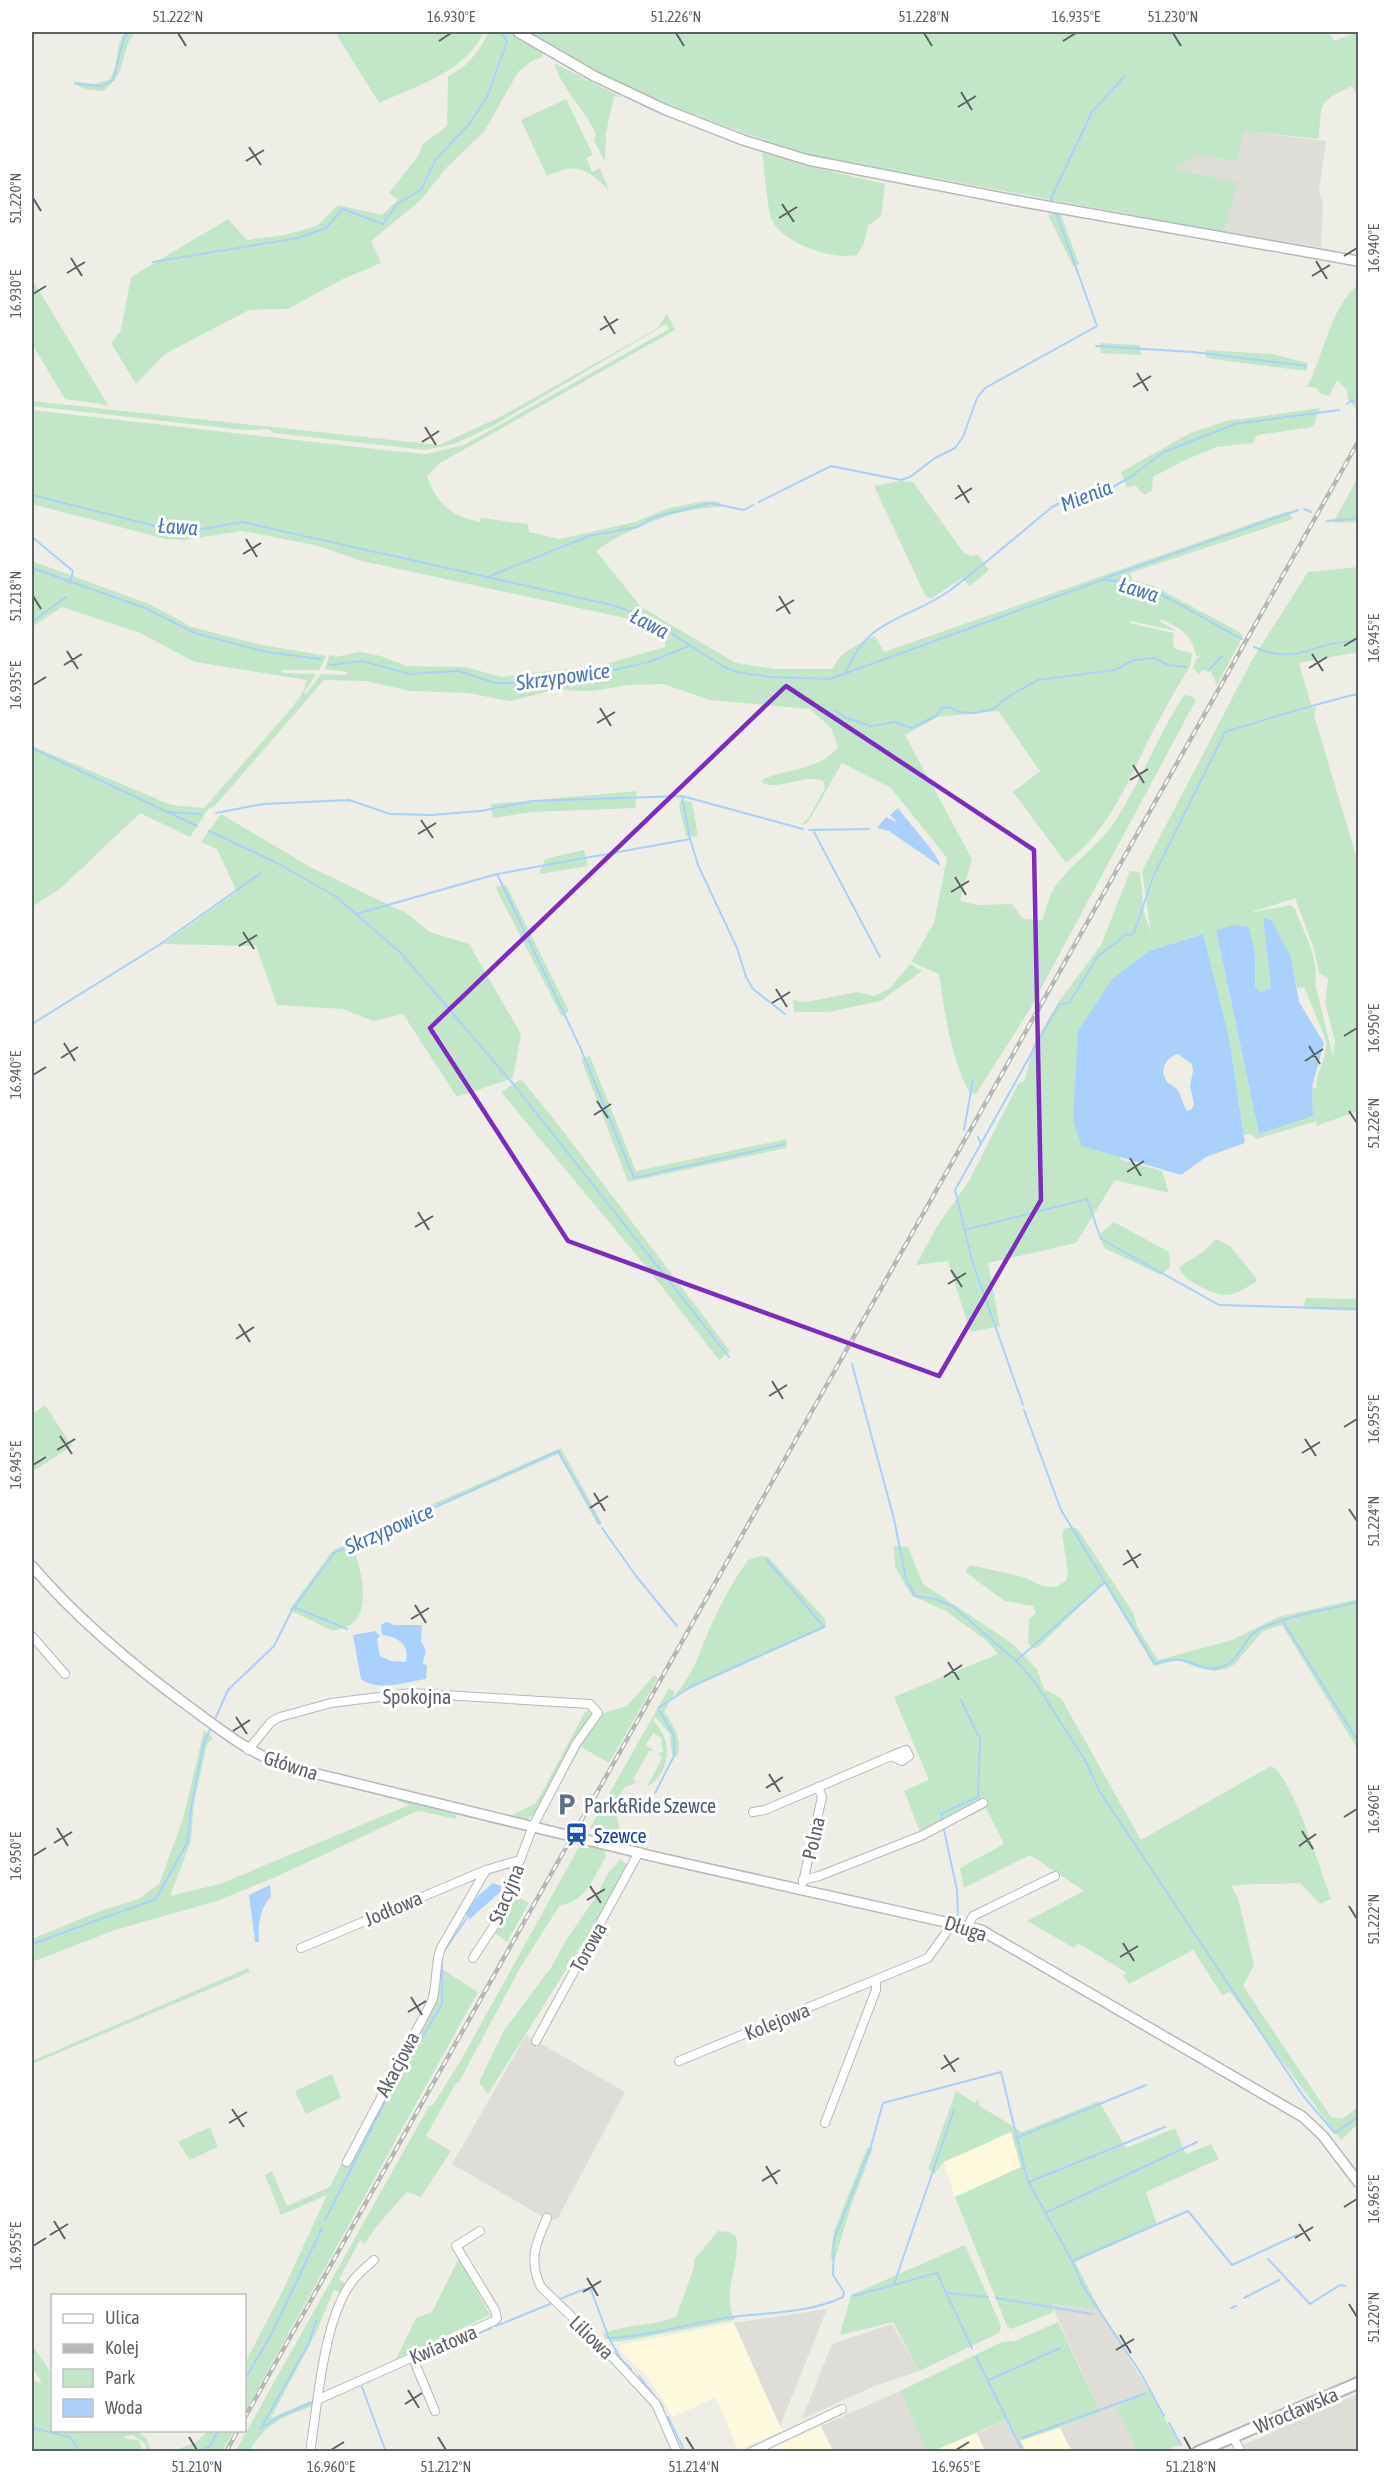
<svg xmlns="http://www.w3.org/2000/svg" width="1390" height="2483" font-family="'Asap Condensed',sans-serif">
<rect width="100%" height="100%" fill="#efeee6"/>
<g fill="#fdf9de">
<polygon points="1011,2132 1021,2168 955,2197 944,2162"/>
<polygon points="734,2323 782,2431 738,2450 716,2397 673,2417 647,2376 620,2351 620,2345"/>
<polygon points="821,2426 833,2451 769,2452 770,2450"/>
<polygon points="1060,2428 1072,2451 1026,2451 1021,2441"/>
<polygon points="977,2433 985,2451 933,2451"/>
</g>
<g fill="#deddd8">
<polygon points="1243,131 1326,141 1319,191 1323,204 1321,247 1224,232 1236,182 1170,169 1198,155 1238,161"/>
<polygon points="526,2035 625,2092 558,2218 550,2221 452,2164"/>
<polygon points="1051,2304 1100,2310 1148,2390 1116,2407 1137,2451 1072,2451 1060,2428 1101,2413"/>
<polygon points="827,2309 780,2426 734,2323"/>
<polygon points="892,2324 919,2371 872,2387 802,2419 832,2344"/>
<polygon points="900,2391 927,2451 833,2451 821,2426"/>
<polygon points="1358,2394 1358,2451 1244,2451 1241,2446"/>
<polygon points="1009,2419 1026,2451 985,2451 977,2433"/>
</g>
<g fill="#c4e6c8" fill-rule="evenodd">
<path d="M125 32H135C118 55 130 70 103 91 91 90 81 91 73 81L95 84 109 80C120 66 114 46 125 32Z"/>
<path d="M335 32H484C464 73 418 85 379 103Z"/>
<path d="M489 32H507L542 52 543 57 532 61 518 72 484 132 447 167 421 200 371 241 381 263 341 280 288 309 249 310 165 354 136 384 111 343 121 330 131 277 228 219 247 240 285 235 317 226 338 205 382 215 398 200 389 193 418 156 423 144 447 126 448 76C468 67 479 51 489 32Z"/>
<path d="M529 32H1329L1334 41 1358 32V95L1352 86C1317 103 1322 101 1319 139L1243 131 1238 161 1198 155 1171 169 1237 182 1224 232 811 155 744 133 664 103 595 71Z"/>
<path d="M554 63 621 97 614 96 606 133 605 162 594 140 596 134C585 110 562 89 554 63Z"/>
<path d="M566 99 593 155 586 158 592 172 600 168 609 190C585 168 578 162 547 176L521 120Z"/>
<path d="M762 152 804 165 885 184 881 216 868 226 864 243 857 255C833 260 786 245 773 222 767 212 764 166 762 152Z"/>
<polygon points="1052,213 1061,215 1079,264 1073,266 1048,215"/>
<polygon points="32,279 108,405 65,399 32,344"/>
<path d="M1358 284V412L1348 399 1347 390 1337 380 1329 396 1319 393 1317 388 1307 387C1325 352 1329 311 1358 284Z"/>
<path d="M667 313 675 330 440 463 427 476C436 503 451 516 480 522L481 518 528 524 529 532 559 539 635 522 669 508 706 501 720 502V507C679 508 629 527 596 551L641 607 736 663 774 669H833C839 651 860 644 875 636L884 652 1288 511 1293 519 1130 573 1133 580 1154 586 1241 633 1243 636 1217 685 1210 670H1203L1199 674 1193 668 1196 659 1202 655 1196 656C1193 634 1179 628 1161 619L1160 622 1177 631 1130 621V623L1174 633 1173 644 1175 649 1192 653 1190 666C1175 691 1160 717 1147 743 1125 788 1107 832 1066 863L1013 792 1040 771 998 711 938 717 905 735 972 859 960 901 978 905 1012 904 1023 919 1042 920C1046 911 1048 899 1053 890 1070 863 1098 848 1115 821 1141 781 1158 735 1184 695L1192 696 1196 700 1030 1009 976 1094 969 1092C950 1055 945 1014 939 974L911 962 934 923 947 858 891 788 842 763 810 819 804 825 802 824 809 817 825 788 823 781C804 774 784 789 764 784L762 780C785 768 820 771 838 747L831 728 810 709 710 700 663 684 629 685 592 691 555 690 510 701 467 693 410 691 366 681 324 680 214 807 209 808 190 837 140 813 61 888 32 907V746L171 805 204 808 290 710 303 692 307 680 195 662 140 633 62 607 32 627V561L149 604 192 627 262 645 326 656 319 670H281L282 673 316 674 304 693 306 694 321 674 347 675V672L325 669 329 656 335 655V657L359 652 381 656 406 666 465 667 502 677 602 665 665 647V638L639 621 362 561 318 546 259 534 241 531 183 540 166 539 32 504V410L384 450 426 454 464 445 669 329 666 324 493 426 454 444 425 450 274 433 268 429 243 430 32 406V401L439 445 498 418 642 337 659 327Z"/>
<polygon points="1100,343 1140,345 1141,355 1101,353"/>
<polygon points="1205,350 1272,354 1308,363 1306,371 1219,360 1206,358"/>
<polygon points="1320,408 1313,427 1257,435 1253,443 1217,447 1185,460 1153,477 1152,490 1145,495 1135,485 1127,488 1121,472 1190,433 1226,421"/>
<polygon points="900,481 913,482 963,552 971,556 978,555 989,570 970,586 962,578 931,599 925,595 874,486"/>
<polygon points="1356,481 1358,482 1358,522 1333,523"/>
<path d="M1358 567V652L1299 663 1312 708 1316 707 1314 715 1358 862V1111L1316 1126 1317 1121 1257 1139 1251 1134 1244 1135 1229 1037 1202 934 1149 951 1112 979 1120 1159 1162 1171 1169 1193 1115 1180 1076 1243 988 1263 1000 1326 970 1332 948 1261 916 1265 936 1228 969 1181 1018 1084 1025 1081 1033 1045 1060 1000 1101 945 1130 871 1140 872 1144 912 1151 933 1142 871 1252 660 1308 572ZM1295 898 1314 949 1319 973 1328 978 1325 1003 1335 1040 1333 1057 1315 983C1320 960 1303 931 1295 909L1291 905 1249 913ZM1263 918 1272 920 1291 957 1297 988 1304 987 1326 1040C1328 1057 1316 1071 1316 1088L1312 1087 1313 1116 1259 1134 1216 931 1255 954V987L1261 992 1271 988Z"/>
<polygon points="637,791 635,808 533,812 493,818 491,804"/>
<polygon points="681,800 692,802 698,836 686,837 679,805"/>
<polygon points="221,814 312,868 406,913 430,932 469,944 521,1034 513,1078 457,1097 403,1014 373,1021 343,1009 277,1005 256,946 163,944 237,892 217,849 201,842"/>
<polygon points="584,850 588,866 539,874 545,859"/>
<polygon points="506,885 569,1011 562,1017 495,887"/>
<polygon points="910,964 922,971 881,1001 828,1012 794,1012 793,1000 806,1002 857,992 874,996 889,989"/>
<polygon points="590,1056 636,1171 787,1139 786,1148 628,1182 581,1059"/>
<polygon points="521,1079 557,1123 730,1351 719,1360 648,1269 501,1092"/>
<polygon points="1114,1222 1169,1252 1170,1267 1161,1275 1104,1248 1100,1234"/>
<path d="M1216 1239 1230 1246 1256 1278V1282C1231 1297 1226 1300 1199 1286 1189 1280 1184 1278 1179 1267L1203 1252Z"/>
<polygon points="1306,1298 1358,1299 1358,1311 1303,1309"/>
<polygon points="45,1405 72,1446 32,1472 32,1414"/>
<polygon points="561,1448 602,1523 598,1525 558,1454 357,1543 355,1538"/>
<polygon points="1066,1528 1077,1528 1134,1614 1137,1627 1158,1660 1232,1640 1278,1617 1358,1599 1358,1750 1282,1625 1263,1631 1235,1664 1226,1669 1214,1671 1199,1668 1178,1660 1154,1666 1104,1583 1036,1649 1028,1644 1029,1619 1036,1613 1033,1606 1005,1601 965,1572 970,1565 1023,1577 1043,1586 1056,1587 1066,1581 1068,1573 1062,1533"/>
<path d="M351 1542C359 1562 372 1605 354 1622 349 1627 340 1629 333 1631L289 1610 333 1550Z"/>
<path d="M894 1546 908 1547 923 1584 1013 1644 1037 1669 1044 1689 1061 1698 1141 1840 1271 1766C1292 1775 1322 1874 1331 1899L1320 1904 1300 1883C1277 1885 1255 1883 1231 1886L1238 1898 1254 1965 1243 1986 1331 2117 1342 2119 1358 2107V2124L1341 2140 1230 1992 1222 1995 1193 1950 1129 1984 1123 1976 1127 1973 1078 1943 1074 1948 1027 1921 1084 1891 1030 1855 964 1888 960 1868 1004 1844 986 1808 926 1837 920 1832 904 1791 929 1780 894 1697 998 1654 988 1642 946 1611 912 1596 895 1567Z"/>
<path d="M762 1556 768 1557 825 1619 826 1627 674 1696C694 1673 698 1656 709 1630 720 1605 733 1581 748 1560Z"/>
<polygon points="654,1675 658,1678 609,1763 581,1747 568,1770 565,1768 576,1748 603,1713 627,1706"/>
<path d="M669 1688 675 1692 664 1712C675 1726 682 1739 677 1757L672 1755 670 1734 655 1717 653 1720C673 1739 672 1772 647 1787L662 1758 659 1753 663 1752 661 1738 653 1733 646 1745 655 1751H649L635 1776 633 1779 636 1783 625 1787 614 1804 621 1835 614 1841 593 1836 596 1832 590 1828Z"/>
<polygon points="591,1708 595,1712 587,1720 538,1810 527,1820 511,1816 536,1803 585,1712"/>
<polygon points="204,1730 213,1738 207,1744 194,1803 191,1841 170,1896 220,1884 409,1805 398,1801 398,1797 456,1811 456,1819 419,1811 413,1813 278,1876 217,1901 115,1930 32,1962 32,1939 100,1911 138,1899 159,1884 183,1819"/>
<path d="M578 1843 604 1849 606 1856C594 1877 586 1902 560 1905L520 1968 458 2084 456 2083 426 2136 451 2151 421 2197 407 2192 375 2228 365 2244 360 2240 339 2279 347 2285 341 2294 334 2289 316 2333 271 2418 315 2399V2405C282 2418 269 2421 249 2451L235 2452 429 2106 433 2105 461 2060 580 1845Z"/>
<polygon points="620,1859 627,1864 605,1908 488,2094 479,2082 503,2032 552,1966 566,1940 596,1897 607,1875"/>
<polygon points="511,1893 529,1903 507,1942 494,1932"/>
<polygon points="439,1967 478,1992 245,2412 245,2363 283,2290 327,2195 281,2215 265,2175 272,2171 287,2206 330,2187 341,2164 347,2166 438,1996"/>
<polygon points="248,1968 250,1972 32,2064 32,2061"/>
<polygon points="332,2074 341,2098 306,2114 295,2091"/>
<polygon points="956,2091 975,2103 978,2099 980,2106 1022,2132 1099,2101 1126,2148 1175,2128 1186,2154 1211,2144 1219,2159 1146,2192 1157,2225 1075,2262 1100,2310 1052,2304 1053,2312 1012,2329 1007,2326 955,2197 1021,2167 1011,2132 944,2162 934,2174 928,2169"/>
<polygon points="210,2127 218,2147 190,2160 178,2142"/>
<polygon points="867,2148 873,2148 851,2206 835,2259 830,2259 834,2231"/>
<path d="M718 2231 729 2232 736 2236C741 2267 722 2284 734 2320L629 2340 614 2342 604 2338V2333C627 2324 653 2326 676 2317L694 2268V2260Z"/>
<polygon points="965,2245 1001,2326 999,2333 919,2371 893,2322 840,2335 851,2295"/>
<polygon points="459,2258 490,2315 396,2359 416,2318 432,2312"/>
<polygon points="1058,2322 1101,2413 1020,2441 1008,2419 933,2451 927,2451 900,2391 1002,2342 1015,2341"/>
<polygon points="32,2345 52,2374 52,2430 138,2432 146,2438 151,2451 146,2451 146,2444 132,2435 124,2437 126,2439 139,2440 142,2451 32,2451 32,2380 42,2383 32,2367"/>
<polygon points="1148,2390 1180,2445 1164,2451 1137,2451 1116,2407"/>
<polygon points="208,2431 234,2431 222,2451 172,2451 195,2443"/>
</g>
<g fill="#aad0fc" fill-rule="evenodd">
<path d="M898 808C906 820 941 857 940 866L889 831 877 828 886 817 898 823 890 815Z"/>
<polygon points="1263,918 1272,920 1291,957 1299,1002 1324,1043 1312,1087 1313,1116 1259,1134 1216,930 1235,925 1249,927 1255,954 1255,987 1261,992 1271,988"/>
<path d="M1203 934 1229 1037 1245 1143 1206 1157 1181 1175 1082 1146 1073 1121 1078 1031 1112 979 1149 951ZM1178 1054 1192 1064 1193 1071 1190 1086 1194 1104 1192 1109 1187 1111C1183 1105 1182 1096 1177 1089 1174 1086 1168 1084 1166 1080 1159 1069 1167 1057 1178 1054Z"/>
<path d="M387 1622 394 1625H422L421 1642C429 1651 424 1655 423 1664L427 1665 426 1679C406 1682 378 1692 361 1679L353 1635 375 1631 380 1636 377 1639 380 1656 391 1661 406 1662C410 1644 398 1637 382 1635L381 1625Z"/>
<path d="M493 1883 501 1886V1891L470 1919 465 1913C473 1899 481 1893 493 1883Z"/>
<path d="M270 1885 271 1897C259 1909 258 1926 259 1942H255L249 1895Z"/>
</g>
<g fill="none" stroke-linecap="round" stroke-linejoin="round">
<g stroke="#aad0fc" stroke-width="2">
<polyline points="75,84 103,86 113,80 124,38 129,32"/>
<polyline points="1053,204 1051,198 1092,112 1125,76"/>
<polyline points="153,262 298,238 326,228 343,209 383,224 397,204 421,190 436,159 469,124 487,97 507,42 502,32"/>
<polyline points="1096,346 1193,352 1306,366"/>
<polyline points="1347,404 1352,400 1358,404"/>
<path d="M32 495 171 530 203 529 242 522 612 605 644 616 724 667 737 672 769 677 830 679 1102 580C1153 580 1197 617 1242 639"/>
<polyline points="759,502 831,466 901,480 910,477 935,458 955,448 963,437 977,398 985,388 1097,326 1056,212"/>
<polyline points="1304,509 1311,512"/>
<polyline points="1327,521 1358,518"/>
<polyline points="32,537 73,571 70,583"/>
<polyline points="32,568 145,608 195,633 266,652 320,659"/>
<polyline points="490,576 589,536 638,527 654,517 710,503 744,510 753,505"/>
<polyline points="1105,578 1298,510"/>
<polyline points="32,622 66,597"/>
<path d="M1254 647C1303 668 1314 638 1358 642"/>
<polyline points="330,665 362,661 409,674 458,671 495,683 516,683 548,675 614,670 649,662 689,646"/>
<polyline points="1208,671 1222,656"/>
<path d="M845 674C868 616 905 622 949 591 984 565 1018 535 1052 507L1070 498 1109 489 1129 478 1164 452 1235 424 1339 410"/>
<polyline points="835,710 844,717 871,726 895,722 912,728 937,715 941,708 950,707 959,712 975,713 993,709 1009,696 1038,680 1115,670 1134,660 1154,658 1168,665 1186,667"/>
<polyline points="32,748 197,826"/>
<polyline points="682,796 803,829"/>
<polyline points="168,812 201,814"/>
<polyline points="216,813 263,804 349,800 390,814 431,815 481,811 532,801 682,796 690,839 698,865 737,948 746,977 753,989 785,1014"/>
<polyline points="809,830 869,829"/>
<polyline points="209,831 277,863 335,896 401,953 515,1086 729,1357"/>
<polyline points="814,832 880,957"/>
<polyline points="497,874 580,1047 634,1178 785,1144"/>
<polyline points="356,914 497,874 690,839"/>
<polyline points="32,1024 159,945 261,873"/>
<polyline points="964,1130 973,1080"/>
<polyline points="978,1137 981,1144"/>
<polyline points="965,1230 1087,1199 1101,1239 1219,1305 1358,1309"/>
<polyline points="852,1364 894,1519 906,1579 915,1596 936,1599 954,1607 1016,1661 1034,1681 1085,1760 1100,1792 1304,2097 1335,2133 1358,2117"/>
<path d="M1023 1405 972 1260 955 1190 1059 1004 1069 1003 1098 956 1127 934 1133 935 1154 875 1225 732C1269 719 1313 704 1358 694"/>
<path d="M1024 1410 1061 1510 1155 1664C1188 1650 1199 1675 1221 1667 1241 1661 1243 1637 1260 1629 1289 1615 1327 1610 1358 1602"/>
<polyline points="602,1528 636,1576 677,1626"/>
<polyline points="294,1607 347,1629"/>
<polyline points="1283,1622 1358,1741"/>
<polyline points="1016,1661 1104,1583"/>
<polyline points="214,1721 228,1690 274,1646 292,1610 334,1553 558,1451 600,1524"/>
<polyline points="655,1793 674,1756 674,1736 658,1708 692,1686 824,1627 766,1559"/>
<polyline points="942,1820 941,1814 978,1797 980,1739 961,1700"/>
<polyline points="944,1830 957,1890 958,1917"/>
<polyline points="32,1944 156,1899 187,1843 192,1802 204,1743 210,1730"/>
<polyline points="1016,2138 1146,2085"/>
<polyline points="1029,2182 1165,2127"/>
<polyline points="1045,2213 1197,2142"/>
<polyline points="325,2220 396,2081 442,2004 442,1954 469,1915"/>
<polyline points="1268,2259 1310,2304 1340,2285 1345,2286"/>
<polyline points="1072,2261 1083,2286 1140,2372 1164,2416"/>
<polyline points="894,2284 954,2110"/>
<polyline points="947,2293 988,2297"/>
<polyline points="853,2296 937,2273 972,2348"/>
<polyline points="996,2298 1092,2314"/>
<polyline points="1244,2298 1279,2280"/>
<path d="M560 2299 585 2289 591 2290 609 2338C649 2336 687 2324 726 2318 765 2312 808 2314 843 2297L844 2292 833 2275 834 2240 871 2146 883 2103 1001 2072 1027 2179 1072 2261 1188 2211 1232 2265 1297 2235"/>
<polyline points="1231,2308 1236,2306"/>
<polyline points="496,2326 550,2304"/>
<polyline points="609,2338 620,2358 631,2369"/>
<polyline points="464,2340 491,2328"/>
<polyline points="436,2352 458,2342"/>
<polyline points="976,2357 1023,2452"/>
<polyline points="639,2376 663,2407"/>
<polyline points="989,2380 1060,2348"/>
<polyline points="244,2381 272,2333 322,2228"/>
<polyline points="362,2387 386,2452"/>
<polyline points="668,2417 683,2448"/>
<polyline points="1169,2423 1181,2445"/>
<polyline points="32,2428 70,2437 80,2452"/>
<polyline points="261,2428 309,2343 316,2321"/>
<polyline points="259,2429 280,2416 313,2402"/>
<polyline points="1022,2438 1144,2394"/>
<polyline points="199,2452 211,2445 218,2430"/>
</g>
<defs>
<g id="minor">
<polyline points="32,1636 65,1674"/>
<polyline points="248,1750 271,1722 280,1717 331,1703 411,1693 590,1704 598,1713 576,1744 533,1826 496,1923 473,1958"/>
<polyline points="753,1812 765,1810 891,1756 902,1761 909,1756 906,1750 891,1756"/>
<polyline points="803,1880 819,1876 921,1836 983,1803"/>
<polyline points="803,1882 822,1797 818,1787"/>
<polyline points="968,1925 973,1916 1055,1876"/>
<polyline points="301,1948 486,1870 520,1860"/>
<polyline points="536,2041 639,1852"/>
<polyline points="679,2061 928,1958 948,1930 950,1921"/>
<polyline points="825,2123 876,1990 876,1981"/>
<path d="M347 2162 432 2001C438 1983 434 1965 441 1948L486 1870"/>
<path d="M547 2218C536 2242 528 2261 541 2287L602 2346 656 2404 677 2452"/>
<polyline points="412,2356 435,2411"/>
<polyline points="319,2399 494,2321 497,2318 495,2310 456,2246 480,2231"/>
<polyline points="1233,2437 1241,2452"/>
<path d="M310 2452C318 2403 323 2317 354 2279 360 2272 367 2266 374 2260"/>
<polyline points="751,2452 842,2409"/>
</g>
<g id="tertiary">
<polyline points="518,32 594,76 666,110 743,140 808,160 1024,202 1358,261"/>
<path d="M32 1566C79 1621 137 1669 195 1711 226 1734 255 1757 293 1768L656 1857 981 1930 1303 2117 1323 2136 1358 2182"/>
</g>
<polyline id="secondary" points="1198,2452 1358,2383"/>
</defs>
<use href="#minor" stroke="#b6b8bc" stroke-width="10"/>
<use href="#tertiary" stroke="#b6b8bc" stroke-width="12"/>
<use href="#secondary" stroke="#b5b8bd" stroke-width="14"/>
<use href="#minor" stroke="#fff" stroke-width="8"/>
<use href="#tertiary" stroke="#fff" stroke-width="9"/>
<use href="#secondary" stroke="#fff" stroke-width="10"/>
<defs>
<g id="rail">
<polyline points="244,2419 1358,442"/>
<polyline points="226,2452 238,2430"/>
</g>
</defs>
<use href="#rail" stroke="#b6b7b7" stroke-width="4.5"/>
<use href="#rail" stroke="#fff" stroke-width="2" stroke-dasharray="7" stroke-linecap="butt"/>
</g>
<path fill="none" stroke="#7b2cbf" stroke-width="4.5" stroke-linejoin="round" d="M786 686 1034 850 1041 1200 939 1376 568 1241 430 1028Z"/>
<path fill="none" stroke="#5e6166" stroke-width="2" d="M178 33 186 46M676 33 684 46M924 33 932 46M1173 33 1181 46M439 41 451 33M1063 41 1076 33M961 92 972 110M958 107 976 96M249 147 261 165M246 161 264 150M33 198 41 211M782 204 794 222M779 218 797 207M1344 256 1357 248M71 258 82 276M1316 261 1327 279M67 273 85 262M1312 276 1330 265M33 294 46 286M604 316 615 334M600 330 618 319M1137 373 1148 391M1133 387 1151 376M425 427 436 445M422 442 439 431M958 485 969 503M955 499 972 488M246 539 257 557M243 554 261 543M33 596 41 609M779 596 790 614M776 611 794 600M1344 646 1357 638M67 651 78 669M1312 654 1323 671M64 665 82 654M1309 668 1327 657M33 685 46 677M600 708 611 726M597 723 615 712M1133 765 1144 783M1130 780 1148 769M421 820 433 838M418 834 436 823M955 877 966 895M951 892 969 881M243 932 254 949M239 946 257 935M776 989 787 1007M772 1003 790 992M1344 1036 1357 1028M64 1043 75 1061M1309 1046 1320 1064M61 1058 78 1047M1305 1061 1323 1049M33 1075 46 1067M597 1101 608 1118M1349 1111 1357 1123M594 1115 611 1104M1130 1158 1141 1176M1127 1172 1144 1161M418 1212 429 1230M415 1227 433 1216M951 1270 962 1287M948 1284 966 1273M239 1324 250 1342M236 1339 254 1327M772 1381 783 1399M769 1396 787 1385M1344 1427 1357 1419M60 1436 72 1454M1305 1439 1316 1456M57 1450 75 1439M1302 1453 1320 1442M33 1465 46 1457M594 1493 605 1511M590 1508 608 1496M1349 1509 1357 1521M1127 1550 1138 1568M1123 1565 1141 1554M415 1605 426 1623M411 1619 429 1608M948 1662 959 1680M944 1677 962 1665M236 1717 247 1734M233 1731 250 1720M769 1774 780 1792M766 1788 783 1777M1344 1817 1357 1809M57 1828 68 1846M1302 1831 1313 1849M54 1843 72 1832M1299 1846 1316 1834M33 1856 46 1848M590 1886 601 1903M587 1900 605 1889M1349 1906 1357 1919M1123 1943 1134 1961M1120 1957 1138 1946M411 1997 422 2015M408 2012 426 2001M944 2055 955 2072M941 2069 959 2058M232 2109 244 2127M229 2123 247 2112M766 2166 777 2184M762 2181 780 2170M1344 2207 1357 2199M54 2221 65 2239M1299 2224 1310 2241M50 2235 68 2224M1295 2238 1313 2227M33 2246 46 2238M587 2278 598 2296M583 2292 601 2281M1349 2304 1357 2317M1120 2335 1131 2353M1116 2350 1134 2339M408 2390 419 2408M405 2404 422 2393M189 2437 197 2450M438 2437 446 2450M686 2437 694 2450M1184 2437 1191 2450M331 2450 344 2442M956 2450 969 2442"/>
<defs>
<symbol id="parking-bare" viewBox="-9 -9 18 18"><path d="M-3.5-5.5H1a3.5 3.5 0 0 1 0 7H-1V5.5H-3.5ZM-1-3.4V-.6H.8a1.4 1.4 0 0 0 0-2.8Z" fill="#5c6f8a" stroke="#fff" stroke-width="2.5" paint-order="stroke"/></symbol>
<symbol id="station-bare" viewBox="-9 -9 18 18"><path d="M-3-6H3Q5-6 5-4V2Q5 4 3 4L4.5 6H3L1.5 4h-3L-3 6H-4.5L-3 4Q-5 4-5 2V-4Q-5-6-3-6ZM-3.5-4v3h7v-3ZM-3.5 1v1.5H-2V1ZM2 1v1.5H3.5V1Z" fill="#1a4fb4" stroke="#fff" stroke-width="2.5" paint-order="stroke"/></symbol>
</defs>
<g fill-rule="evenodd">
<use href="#parking-bare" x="550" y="1788" width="33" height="33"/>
<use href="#station-bare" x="560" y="1818" width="33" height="33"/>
</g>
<g text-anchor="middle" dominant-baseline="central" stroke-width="6" stroke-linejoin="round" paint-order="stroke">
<g font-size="20" fill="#5e6166" stroke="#fff">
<text x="417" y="1696">Spokojna</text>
<text transform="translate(291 1765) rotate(18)">Główna</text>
<text transform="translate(813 1838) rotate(-77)">Polna</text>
<text transform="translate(506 1894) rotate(-68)">Stacyjna</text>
<text transform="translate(393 1908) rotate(-23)">Jodłowa</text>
<text transform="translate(966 1928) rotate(18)">Długa</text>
<text transform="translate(588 1947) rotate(-61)">Torowa</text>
<text transform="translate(777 2021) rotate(-22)">Kolejowa</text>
<text transform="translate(397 2064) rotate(-62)">Akacjowa</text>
<text transform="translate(592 2337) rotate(44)">Liliowa</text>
<text transform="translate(443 2344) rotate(-23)">Kwiatowa</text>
<text transform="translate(1296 2410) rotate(-23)">Wrocławska</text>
</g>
<g font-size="20" fill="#4e5e75" stroke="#fff" text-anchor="start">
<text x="584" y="1805">Park&amp;Ride Szewce</text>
</g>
<g font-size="20" fill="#164399" stroke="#fff" text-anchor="start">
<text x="594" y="1835">Szewce</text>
</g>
<g font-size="21" font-style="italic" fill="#4974b6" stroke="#fff">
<text transform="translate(1086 495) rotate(-21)">Mienia</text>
<text transform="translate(178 526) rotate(4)">Ława</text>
<text transform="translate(1139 589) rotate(17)">Ława</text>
<text transform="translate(650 623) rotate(28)">Ława</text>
<text transform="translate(563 676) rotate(-8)">Skrzypowice</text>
<text transform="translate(389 1528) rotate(-24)">Skrzypowice</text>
</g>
</g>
<rect width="1390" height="2483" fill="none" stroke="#ffffff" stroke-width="66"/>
<rect x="51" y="2294" width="195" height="138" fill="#ffffff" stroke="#bfc0c2" stroke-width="1.5"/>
<rect x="63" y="2314" width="30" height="9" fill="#ffffff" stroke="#bfc0c2" stroke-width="1.5"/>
<text x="105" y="2324" font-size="18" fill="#5e6166">Ulica</text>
<rect x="63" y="2344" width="30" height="9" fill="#b6b7b7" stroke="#bfc0c2" stroke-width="1.5"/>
<text x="105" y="2354" font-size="18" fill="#5e6166">Kolej</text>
<rect x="63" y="2369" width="30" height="18" fill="#c4e6c8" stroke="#bfc0c2" stroke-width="1.5"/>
<text x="105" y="2384" font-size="18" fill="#5e6166">Park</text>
<rect x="63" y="2399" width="30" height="18" fill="#aad0fc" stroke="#bfc0c2" stroke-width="1.5"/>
<text x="105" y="2414" font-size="18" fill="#5e6166">Woda</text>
<rect x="33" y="33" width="1324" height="2417" fill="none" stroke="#5e6166" stroke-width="2"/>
<g font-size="15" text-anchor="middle" fill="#5e6166">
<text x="178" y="22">51.222°N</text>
<text x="451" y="22">16.930°E</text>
<text x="676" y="22">51.226°N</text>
<text x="924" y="22">51.228°N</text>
<text x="1076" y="22">16.935°E</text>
<text x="1173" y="22">51.230°N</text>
<text transform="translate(16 198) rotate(-90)" y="5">51.220°N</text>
<text transform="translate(1374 248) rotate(-90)" y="5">16.940°E</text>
<text transform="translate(16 294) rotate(-90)" y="5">16.930°E</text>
<text transform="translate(16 596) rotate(-90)" y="5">51.218°N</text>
<text transform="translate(1374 638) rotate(-90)" y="5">16.945°E</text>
<text transform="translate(16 685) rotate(-90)" y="5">16.935°E</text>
<text transform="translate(1374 1028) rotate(-90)" y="5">16.950°E</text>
<text transform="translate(16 1075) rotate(-90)" y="5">16.940°E</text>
<text transform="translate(1374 1123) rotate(-90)" y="5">51.226°N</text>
<text transform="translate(1374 1419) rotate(-90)" y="5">16.955°E</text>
<text transform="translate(16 1465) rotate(-90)" y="5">16.945°E</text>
<text transform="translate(1374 1521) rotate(-90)" y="5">51.224°N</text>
<text transform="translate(1374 1809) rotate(-90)" y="5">16.960°E</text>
<text transform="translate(16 1856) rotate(-90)" y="5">16.950°E</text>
<text transform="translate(1374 1919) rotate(-90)" y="5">51.222°N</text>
<text transform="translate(1374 2199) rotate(-90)" y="5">16.965°E</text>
<text transform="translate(16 2246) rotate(-90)" y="5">16.955°E</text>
<text transform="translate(1374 2317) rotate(-90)" y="5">51.220°N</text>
<text x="197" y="2472">51.210°N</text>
<text x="331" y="2472">16.960°E</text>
<text x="446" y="2472">51.212°N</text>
<text x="694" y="2472">51.214°N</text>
<text x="956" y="2472">16.965°E</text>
<text x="1191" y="2472">51.218°N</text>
</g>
</svg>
